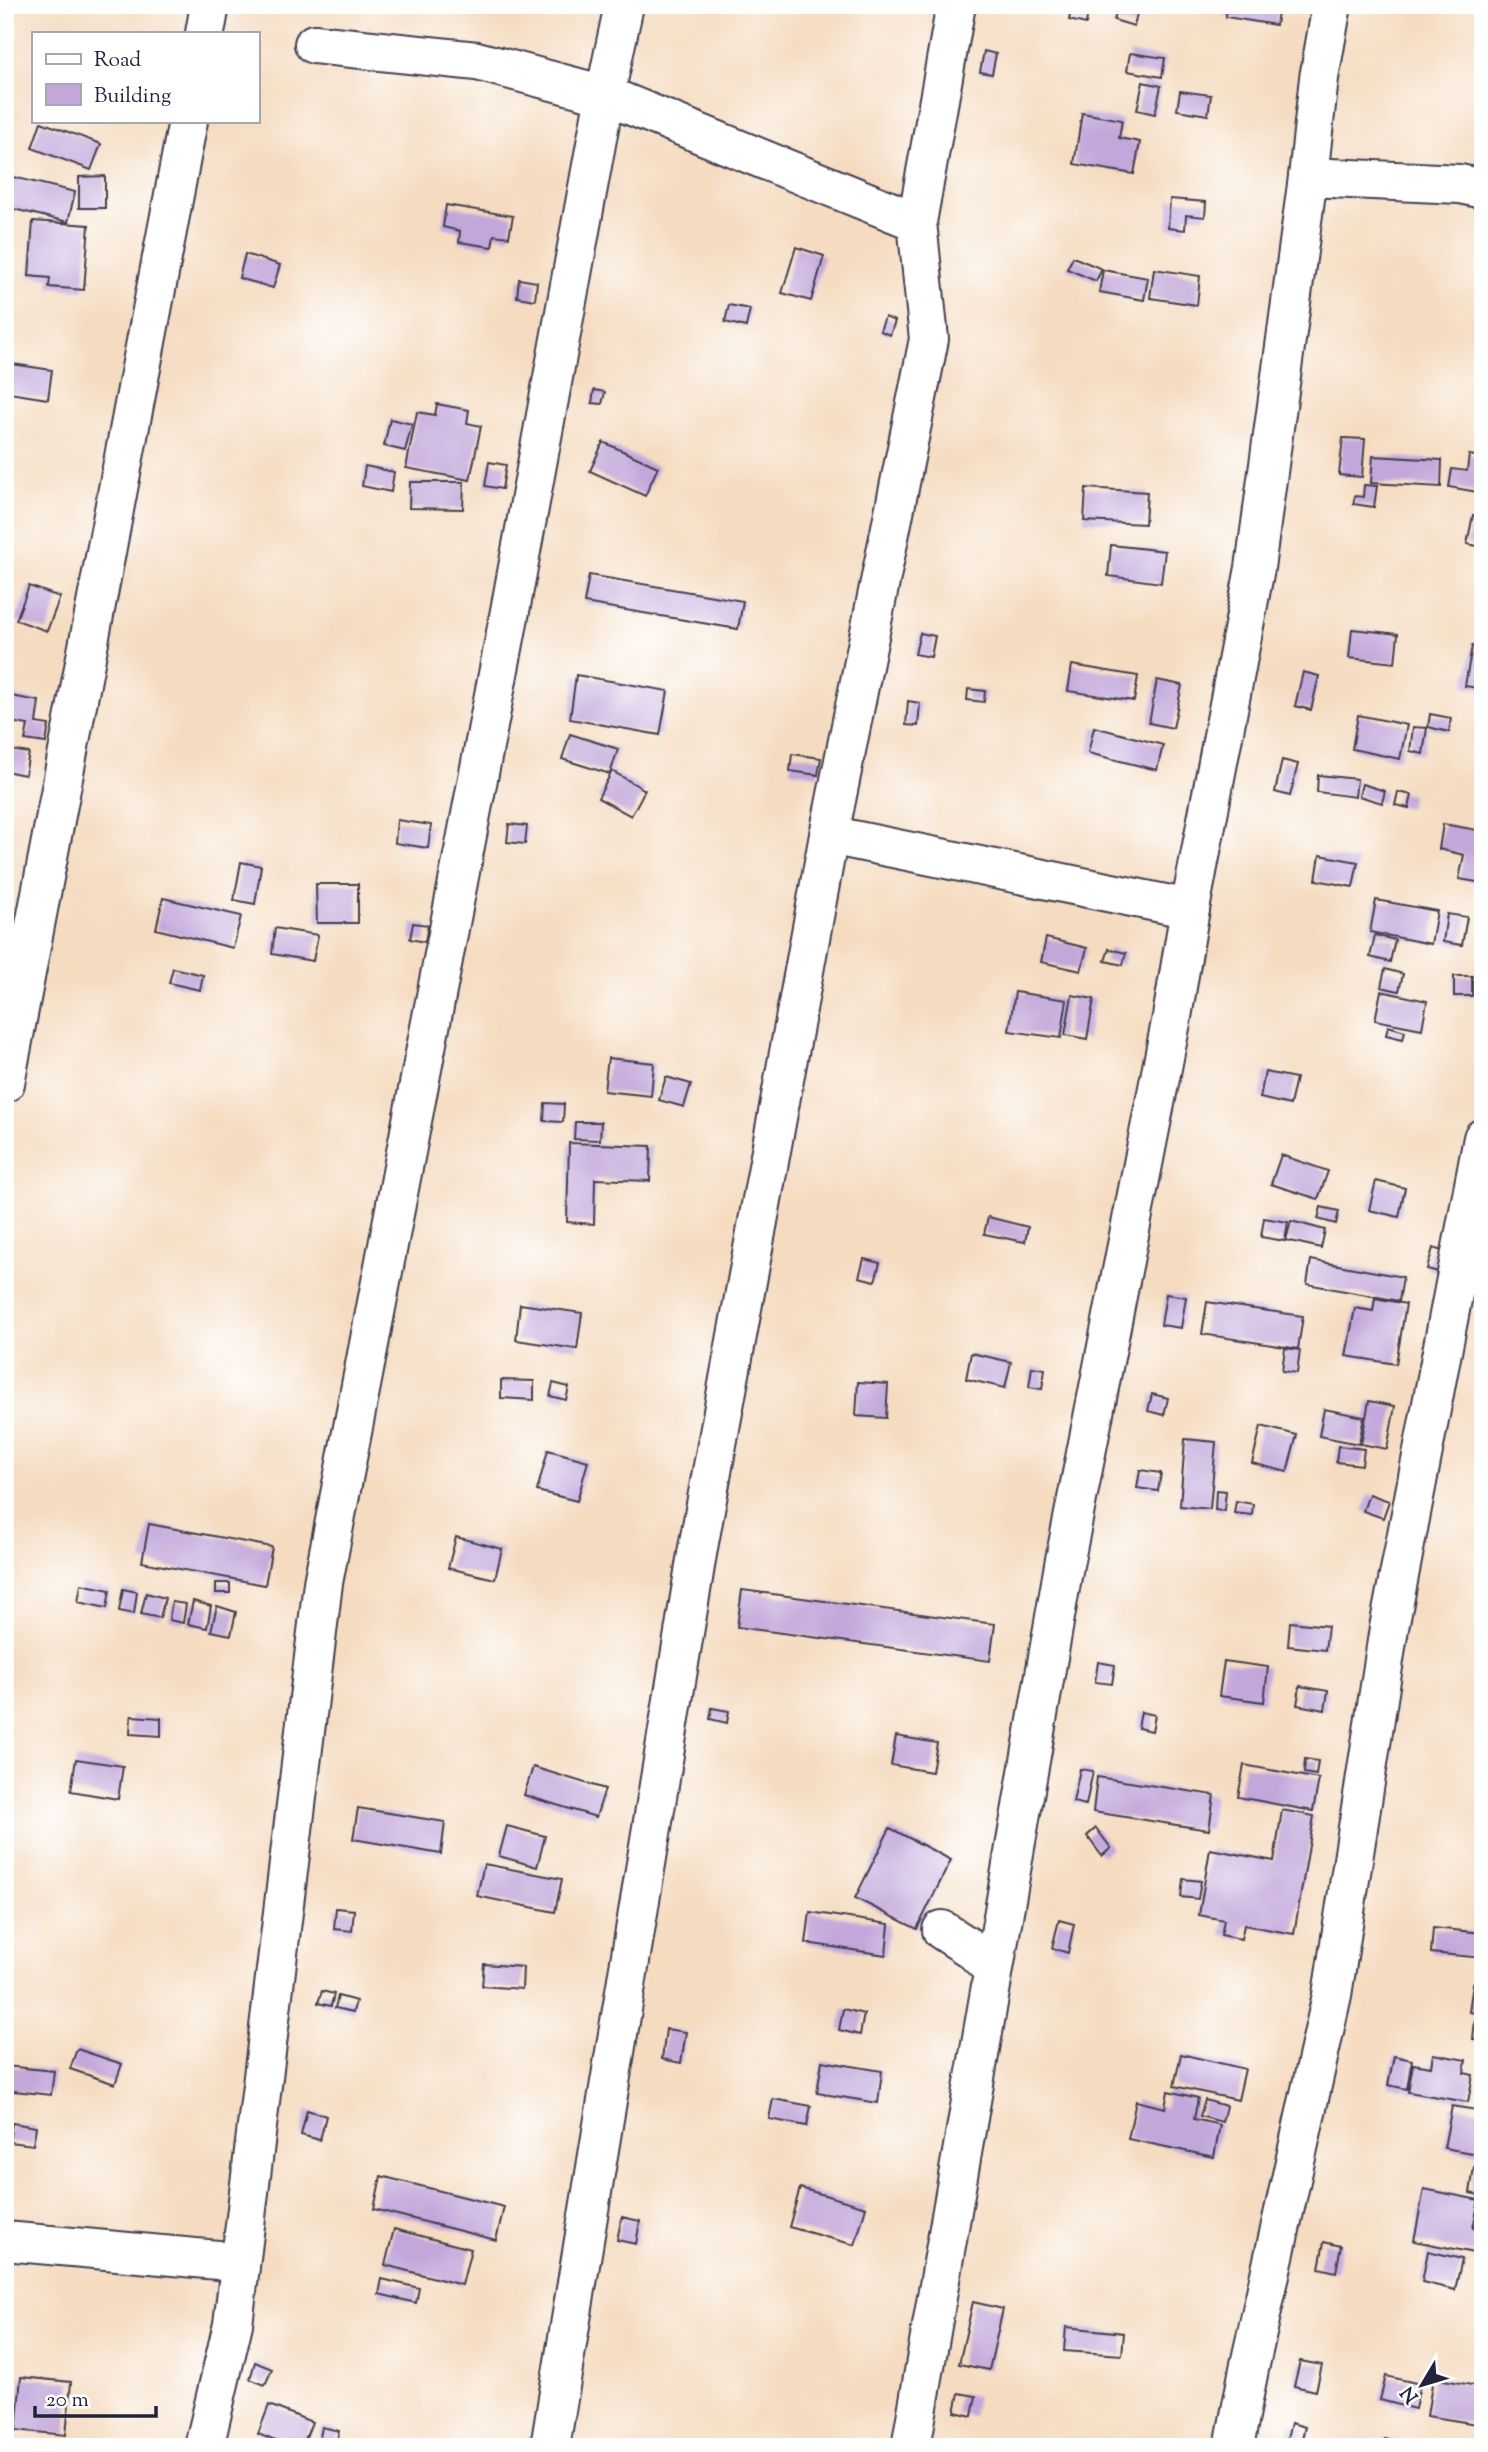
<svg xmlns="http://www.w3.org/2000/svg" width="1488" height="2452" font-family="'Sorts Mill Goudy',serif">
<rect width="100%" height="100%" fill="#fff"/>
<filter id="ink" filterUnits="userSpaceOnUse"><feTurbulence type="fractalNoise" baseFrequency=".0143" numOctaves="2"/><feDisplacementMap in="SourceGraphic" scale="14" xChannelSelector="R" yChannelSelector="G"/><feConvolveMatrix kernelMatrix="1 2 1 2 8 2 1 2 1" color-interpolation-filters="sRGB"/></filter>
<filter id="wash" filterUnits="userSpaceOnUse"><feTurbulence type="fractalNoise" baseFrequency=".00686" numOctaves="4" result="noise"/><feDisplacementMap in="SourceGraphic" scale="28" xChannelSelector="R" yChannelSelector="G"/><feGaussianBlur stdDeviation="1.57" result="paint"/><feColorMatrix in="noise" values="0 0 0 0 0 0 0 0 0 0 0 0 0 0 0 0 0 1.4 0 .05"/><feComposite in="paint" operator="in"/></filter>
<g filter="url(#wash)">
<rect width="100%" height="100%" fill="#f5dcc1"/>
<g id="blocks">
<g fill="#c2a7da">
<polygon points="1072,5 1089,5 1086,24 1069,20"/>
<polygon points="1118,5 1139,5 1134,26 1114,20"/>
<polygon points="1227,5 1279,5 1276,25 1226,17"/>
<polygon points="984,51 996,54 992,74 980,72"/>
<polygon points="1130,53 1165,58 1162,77 1127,71"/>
<polygon points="1143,82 1161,86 1155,114 1137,110"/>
<polygon points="1180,91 1211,95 1208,115 1177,110"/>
<polygon points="1082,113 1122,120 1119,138 1140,142 1134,174 1074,164"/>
<polygon points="41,122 101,144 91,170 32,148"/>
<polygon points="5,175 75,192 68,222 5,207"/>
<polygon points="105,176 105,208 79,208 79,177"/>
<polygon points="1170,199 1206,202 1205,217 1186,215 1185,230 1168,228"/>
<polygon points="446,205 513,216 509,237 494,235 492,247 459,242 460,231 443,227"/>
<polygon points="33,221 89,225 84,290 49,287 50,278 29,276"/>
<polygon points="796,247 824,256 811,301 782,293"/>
<polygon points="245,254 280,265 273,288 239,278"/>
<polygon points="1073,257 1102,269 1096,281 1067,269"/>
<polygon points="1154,269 1200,276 1197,305 1150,298"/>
<polygon points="1103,270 1148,278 1144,300 1099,292"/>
<polygon points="519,279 537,282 535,300 517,297"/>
<polygon points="729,305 750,309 746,327 725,322"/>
<polygon points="885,317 895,321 890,335 880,331"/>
<polygon points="12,364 52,370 48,399 9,393"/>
<polygon points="594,390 605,392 602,404 592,403"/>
<polygon points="437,404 469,410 467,423 481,426 470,480 406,468 417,412 435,415"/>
<polygon points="390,419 412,424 405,451 384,446"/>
<polygon points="1343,438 1365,439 1362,477 1339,475"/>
<polygon points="603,442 658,467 645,496 590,471"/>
<polygon points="1469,455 1483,457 1483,493 1449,487 1452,469 1467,471"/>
<polygon points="1373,456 1442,460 1441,487 1371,483"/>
<polygon points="489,462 506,465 502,489 485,486"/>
<polygon points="365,466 394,472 391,492 362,486"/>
<polygon points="410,482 464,482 463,509 409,508"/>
<polygon points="1364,485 1377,486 1374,507 1353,504 1355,496 1363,497"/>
<polygon points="1086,488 1147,492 1145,524 1084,521"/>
<polygon points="1473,515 1483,517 1483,547 1467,544"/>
<polygon points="1111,545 1165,551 1161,583 1108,576"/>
<polygon points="589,575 743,601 738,629 584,603"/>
<polygon points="29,586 60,597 47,631 16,620"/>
<polygon points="1352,629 1398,634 1395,663 1349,658"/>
<polygon points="920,633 935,636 931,657 915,654"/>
<polygon points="1472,646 1483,648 1483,689 1465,686"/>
<polygon points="1072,665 1138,676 1134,701 1068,691"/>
<polygon points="1303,672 1319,676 1311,710 1295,706"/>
<polygon points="576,675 668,691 660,735 570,719"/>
<polygon points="1157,680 1182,685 1173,728 1149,723"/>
<polygon points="968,689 985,691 984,702 967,700"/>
<polygon points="5,695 39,701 36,723 49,725 46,743 25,740 28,725 5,721"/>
<polygon points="908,701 920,703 918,726 906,725"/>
<polygon points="1430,714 1451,718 1449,732 1428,727"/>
<polygon points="1358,715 1407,725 1400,759 1352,749"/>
<polygon points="1094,727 1163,745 1157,770 1088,753"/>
<polygon points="1413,727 1427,728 1423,754 1410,751"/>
<polygon points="570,734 618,749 610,774 562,759"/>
<polygon points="5,749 29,753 25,775 5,771"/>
<polygon points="792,754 821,758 818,775 790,771"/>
<polygon points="1282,760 1298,764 1290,796 1275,792"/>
<polygon points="612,771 645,790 631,816 598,798"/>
<polygon points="1318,775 1357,779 1355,797 1317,792"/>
<polygon points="1362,784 1385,791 1382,803 1359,796"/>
<polygon points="1398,792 1412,795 1409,808 1395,805"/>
<polygon points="397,820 431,825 428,848 395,843"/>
<polygon points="509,824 527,826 525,844 507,842"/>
<polygon points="1443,824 1483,831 1483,883 1459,879 1464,855 1439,849"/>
<polygon points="1320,855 1358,862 1353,887 1316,880"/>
<polygon points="241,862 261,866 255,904 234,900"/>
<polygon points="316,884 358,884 358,923 317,923"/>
<polygon points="163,898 241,916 233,948 156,929"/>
<polygon points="1376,900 1437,911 1431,944 1370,932"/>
<polygon points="1447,914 1467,917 1462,945 1443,942"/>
<polygon points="413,923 428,925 425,942 410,939"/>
<polygon points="275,928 318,935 313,961 272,954"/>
<polygon points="1375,935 1395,940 1390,962 1370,957"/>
<polygon points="1046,938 1087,948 1081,971 1041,962"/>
<polygon points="1109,949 1126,953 1123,965 1105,961"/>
<polygon points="173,968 203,975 200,990 169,983"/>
<polygon points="1385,969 1403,974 1399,991 1381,987"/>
<rect x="1454" y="976" width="18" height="20"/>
<polygon points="1381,991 1427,1001 1422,1029 1375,1020"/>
<polygon points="1015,992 1067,1000 1061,1038 1009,1031"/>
<polygon points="1072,995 1094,999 1087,1039 1065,1035"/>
<polygon points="1388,1026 1405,1031 1403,1039 1386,1035"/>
<polygon points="608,1058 654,1063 651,1096 604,1091"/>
<polygon points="1265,1072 1296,1078 1290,1105 1260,1098"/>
<polygon points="666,1077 691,1084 684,1107 659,1100"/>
<polygon points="545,1103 564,1104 563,1122 544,1121"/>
<polygon points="575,1122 601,1122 600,1140 574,1139"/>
<polygon points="569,1143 651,1146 650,1181 595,1179 594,1224 567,1222"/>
<polygon points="1281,1155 1328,1171 1318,1199 1271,1184"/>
<polygon points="1376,1181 1405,1188 1399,1217 1369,1210"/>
<polygon points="1321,1207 1339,1211 1336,1224 1318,1219"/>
<polygon points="988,1217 1028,1227 1025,1242 984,1234"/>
<polygon points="1264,1218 1288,1222 1285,1241 1261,1237"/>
<polygon points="1291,1221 1325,1230 1321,1248 1286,1240"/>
<polygon points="1433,1248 1445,1252 1439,1272 1427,1269"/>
<polygon points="864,1259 880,1263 875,1281 859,1277"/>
<polygon points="1311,1260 1403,1277 1399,1301 1307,1284"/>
<polygon points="1166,1294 1186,1297 1181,1328 1161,1325"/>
<polygon points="1375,1298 1406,1304 1396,1364 1346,1356 1355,1308 1373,1311"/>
<polygon points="1207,1302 1303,1316 1298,1349 1202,1334"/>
<polygon points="520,1304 582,1313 577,1349 516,1340"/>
<polygon points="1285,1348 1300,1350 1297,1373 1282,1371"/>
<polygon points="971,1353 1011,1362 1005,1388 966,1379"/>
<polygon points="1032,1367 1045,1369 1042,1389 1029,1387"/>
<polygon points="501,1380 534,1381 534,1400 501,1398"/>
<polygon points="858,1382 888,1384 886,1418 856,1416"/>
<polygon points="553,1383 569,1387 566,1400 550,1396"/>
<polygon points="1152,1394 1168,1398 1164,1415 1148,1411"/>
<polygon points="1369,1401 1395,1406 1387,1449 1361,1444"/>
<polygon points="1324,1409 1364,1417 1359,1444 1319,1436"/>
<polygon points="1261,1426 1297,1435 1287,1472 1252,1463"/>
<polygon points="1185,1439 1216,1442 1210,1509 1180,1506"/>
<polygon points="1338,1446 1364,1449 1362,1465 1336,1462"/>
<polygon points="548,1450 588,1461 577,1501 537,1491"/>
<polygon points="1140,1470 1161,1473 1158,1491 1137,1488"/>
<polygon points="1216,1490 1226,1491 1224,1511 1215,1510"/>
<polygon points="1369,1494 1389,1501 1383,1518 1363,1511"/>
<polygon points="1236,1501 1253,1504 1252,1515 1234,1513"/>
<polygon points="149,1524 272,1547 265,1585 142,1562"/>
<polygon points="456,1537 502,1549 495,1579 448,1568"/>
<rect x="216" y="1583" width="14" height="10"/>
<polygon points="81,1584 110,1590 107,1608 78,1602"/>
<polygon points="123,1589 137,1592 134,1614 119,1611"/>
<polygon points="742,1590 995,1624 990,1661 737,1627"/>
<polygon points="146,1593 165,1598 160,1618 141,1614"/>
<polygon points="193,1601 211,1606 207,1628 188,1624"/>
<polygon points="172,1602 186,1604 183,1623 169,1620"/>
<polygon points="217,1606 236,1612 231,1635 211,1631"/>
<polygon points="1290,1622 1328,1626 1325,1650 1288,1646"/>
<polygon points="1224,1661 1268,1667 1264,1702 1219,1696"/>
<polygon points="1098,1662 1115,1665 1112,1684 1095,1682"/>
<polygon points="1300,1686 1328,1691 1325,1710 1297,1705"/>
<polygon points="712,1708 729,1711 727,1723 710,1719"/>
<polygon points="1141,1712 1155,1715 1152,1731 1138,1728"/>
<polygon points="131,1716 161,1718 161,1736 130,1734"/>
<polygon points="896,1736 937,1743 932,1772 891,1765"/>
<polygon points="76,1759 123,1766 118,1799 71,1791"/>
<polygon points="1305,1759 1318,1761 1316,1775 1304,1773"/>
<polygon points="1244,1765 1319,1779 1313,1811 1238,1797"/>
<polygon points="533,1767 605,1789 596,1817 524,1795"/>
<polygon points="1080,1769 1093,1771 1086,1805 1073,1802"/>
<polygon points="1097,1777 1214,1795 1209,1830 1093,1812"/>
<polygon points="358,1808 445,1822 441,1854 353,1839"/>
<polygon points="1282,1810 1314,1816 1294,1934 1244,1925 1241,1939 1221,1935 1224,1920 1199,1915 1210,1849 1274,1861"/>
<polygon points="507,1826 545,1836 537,1867 499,1856"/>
<polygon points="890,1828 951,1860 917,1929 855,1898"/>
<polygon points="1096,1828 1111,1848 1102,1856 1087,1836"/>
<polygon points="484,1864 562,1879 555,1912 477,1896"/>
<polygon points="1183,1879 1201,1881 1198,1899 1181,1897"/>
<polygon points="336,1908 354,1910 352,1931 334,1929"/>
<polygon points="810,1912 889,1924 886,1955 806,1943"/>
<polygon points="1059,1920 1074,1924 1068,1953 1052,1948"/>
<polygon points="1433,1928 1483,1933 1483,1958 1431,1953"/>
<polygon points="484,1964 523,1967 522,1989 482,1986"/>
<polygon points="1473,1983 1483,1984 1483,2014 1469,2012"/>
<polygon points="322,1991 334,1994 331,2006 318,2003"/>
<polygon points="338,1996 356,2001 353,2012 335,2008"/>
<polygon points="843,2009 864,2014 860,2035 839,2030"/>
<polygon points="1475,2020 1483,2021 1483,2040 1473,2039"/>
<polygon points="666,2029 686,2032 681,2063 662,2059"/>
<polygon points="77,2049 122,2064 115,2084 70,2069"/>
<polygon points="1181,2054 1245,2069 1238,2100 1174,2086"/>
<polygon points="1433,2054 1466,2060 1464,2073 1473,2075 1468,2102 1408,2092 1413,2064 1431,2067"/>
<polygon points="1394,2056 1412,2060 1407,2089 1388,2085"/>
<polygon points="822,2061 882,2071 878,2103 817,2093"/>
<polygon points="5,2066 54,2071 51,2095 5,2090"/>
<polygon points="1168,2091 1198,2098 1194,2119 1220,2125 1214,2157 1128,2139 1136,2101 1165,2108"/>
<polygon points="773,2099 811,2106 807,2126 769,2119"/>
<polygon points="1205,2100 1226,2106 1222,2122 1200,2116"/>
<polygon points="1452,2106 1483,2111 1483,2155 1444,2148"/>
<polygon points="307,2110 326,2116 320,2140 301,2135"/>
<polygon points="12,2123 36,2127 33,2145 9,2142"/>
<polygon points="1474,2167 1483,2169 1483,2196 1470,2193"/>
<polygon points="381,2176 504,2207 496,2240 374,2209"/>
<polygon points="800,2188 866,2207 855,2245 789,2227"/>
<polygon points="1424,2189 1479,2200 1473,2228 1480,2230 1475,2253 1414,2241"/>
<polygon points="622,2217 640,2221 636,2244 617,2240"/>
<polygon points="394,2229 471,2249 462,2285 385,2265"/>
<polygon points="1324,2242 1341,2246 1336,2272 1319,2268"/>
<polygon points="1428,2251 1462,2259 1455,2290 1422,2282"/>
<polygon points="382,2279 419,2288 416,2303 379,2294"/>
<polygon points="973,2302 1003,2309 989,2370 959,2364"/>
<polygon points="1066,2327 1124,2333 1122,2355 1064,2351"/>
<polygon points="1300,2361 1322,2365 1316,2391 1294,2386"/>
<polygon points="255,2362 272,2369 265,2385 250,2379"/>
<polygon points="1386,2376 1420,2384 1415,2409 1380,2400"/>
<polygon points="21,2377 71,2382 66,2435 16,2430"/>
<polygon points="1433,2378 1483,2387 1483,2425 1427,2416"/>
<polygon points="959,2393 976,2396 972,2416 955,2412"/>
<polygon points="269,2405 312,2422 302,2447 290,2447 258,2434"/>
<polygon points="1291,2423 1305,2427 1300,2447 1286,2443"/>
<polygon points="322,2427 339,2431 335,2447 318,2447"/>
<polygon points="1385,2439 1418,2446 1418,2447 1383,2447"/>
</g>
</g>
</g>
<g filter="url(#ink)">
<use href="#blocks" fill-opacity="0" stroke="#423e4f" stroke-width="2"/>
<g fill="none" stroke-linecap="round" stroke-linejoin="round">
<defs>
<g id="minor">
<polyline points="205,33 210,5"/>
<polyline points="314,44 477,61 605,95 917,222"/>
<polyline points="1308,177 1460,184 1483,189"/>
<polyline points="829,835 1190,909"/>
<polyline points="5,1083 188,121"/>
<polyline points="942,1930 973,1950 993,1970"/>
<polyline points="5,2241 218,2260 240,2266"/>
<polyline points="204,2447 233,2324 323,1583 505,638 605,95 624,5"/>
<polyline points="550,2447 698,1548 829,835 929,339 917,222 956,5"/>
<polyline points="911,2447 1064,1565 1172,1017 1190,909 1255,568 1308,177 1319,78 1332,5"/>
<polyline points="1234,2447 1249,2369 1332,1995 1389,1628 1483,1138"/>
</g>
</defs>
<use href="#minor" stroke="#423e4f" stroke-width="42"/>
<use href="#minor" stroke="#fff" stroke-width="38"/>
</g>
</g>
<rect width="1488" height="2452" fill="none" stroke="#fff" stroke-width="28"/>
<rect x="32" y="32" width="228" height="91" fill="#ffffff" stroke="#a7a7b1" stroke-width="2"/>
<rect x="46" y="54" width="35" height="10" fill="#ffffff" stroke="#a7a7b1" stroke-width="2"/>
<text x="94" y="66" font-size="21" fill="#22223b">Road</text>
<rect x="46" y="84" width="35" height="21" fill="#c2a7da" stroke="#a7a7b1" stroke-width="2"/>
<text x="94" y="102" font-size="21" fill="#22223b">Building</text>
<g transform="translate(1422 2385) rotate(232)" stroke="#ffffff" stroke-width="5" paint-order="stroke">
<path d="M0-5L12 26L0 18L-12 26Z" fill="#22223b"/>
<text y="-10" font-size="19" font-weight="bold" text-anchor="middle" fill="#22223b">N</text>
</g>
<path d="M35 2406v10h121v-10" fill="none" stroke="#22223b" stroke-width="3.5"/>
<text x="46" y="2406" font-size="21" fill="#22223b" stroke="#ffffff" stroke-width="5" paint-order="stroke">20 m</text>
</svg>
